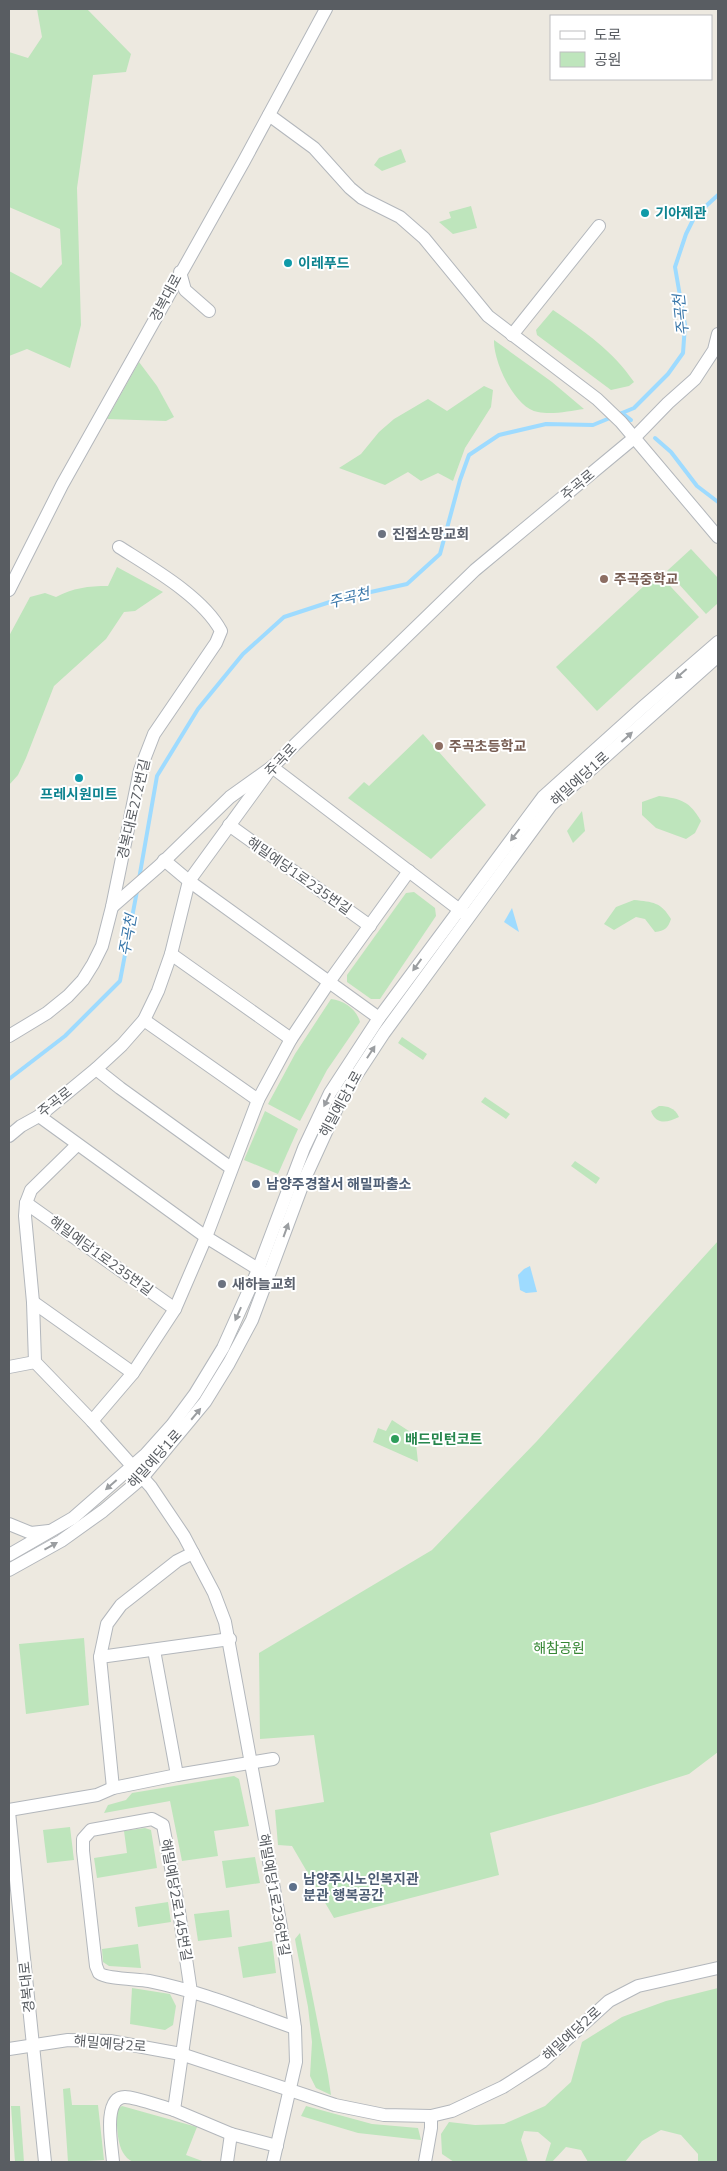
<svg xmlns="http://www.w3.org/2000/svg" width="727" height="2171" font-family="'Nunito Sans','Noto Sans KR',sans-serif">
<rect width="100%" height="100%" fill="#ede9e0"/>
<g fill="#bee5bc">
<polygon points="37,9 87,9 131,54 126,72 93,75 77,188 81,325 70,368 27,349 9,356 9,271 41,288 62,264 60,229 9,207 9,52 28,58 42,37"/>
<polygon points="401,149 406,162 382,171 374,165 379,158"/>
<polygon points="471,206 477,228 453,234 439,222 451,218 449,212"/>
<path d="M553 310C585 332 612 350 634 382L629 386 611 390 537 335 536 330Z"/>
<path d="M494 340 552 382 584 409C570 411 552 415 538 412 515 409 493 361 494 340Z"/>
<polygon points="139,362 157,386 174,417 166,421 107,419"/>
<polygon points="484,386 493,390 491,407 465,448 453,481 438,473 421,481 408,472 385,485 339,468 361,454 379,432 394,419 428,399 447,411"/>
<polygon points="691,549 718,578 718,603 706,614 667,571"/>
<path d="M117 567 163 592 135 611 124 612 106 639 54 686 26 758 18 775 9 785V636L30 597 45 593 56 597C73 588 88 586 108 586Z"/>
<polygon points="658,573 699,617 597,711 556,667"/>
<polygon points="423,734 486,805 431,859 348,798 364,782 369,786"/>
<path d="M659 796C682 799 689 801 701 821L695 833 686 839 656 828 642 815V802Z"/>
<polygon points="582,811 585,831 573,843 567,831"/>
<polygon points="414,892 435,908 436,916 380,999 371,999 347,982 347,975 406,893"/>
<path d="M634 900C653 902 661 902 671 919 668 928 665 931 655 932L645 919 636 917 614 930 604 924 616 907Z"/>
<path d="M331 999C344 1000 357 1010 360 1022L327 1070 300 1121 268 1104 295 1054Z"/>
<polygon points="402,1037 427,1054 423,1060 398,1043"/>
<polygon points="485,1097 510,1114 506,1119 481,1102"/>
<path d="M659 1106C668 1106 675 1108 679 1117 667 1123 656 1125 651 1111Z"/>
<polygon points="265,1111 298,1129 278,1174 244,1160"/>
<polygon points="575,1161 600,1178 596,1184 571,1166"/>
<polygon points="718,1241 718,1752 689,1774 593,1804 490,1833 499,1875 334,1918 292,1846 278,1845 275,1810 324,1802 314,1735 260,1739 259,1653 432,1550 537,1441"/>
<polygon points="392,1420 415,1435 418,1462 373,1442 378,1428 386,1431"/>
<polygon points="84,1638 89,1705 26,1714 19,1644"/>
<polygon points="234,1776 239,1779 249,1826 214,1831 218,1856 182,1861 170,1801 104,1813 108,1805 126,1800 132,1793"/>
<polygon points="70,1827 74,1860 47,1863 43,1830"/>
<polygon points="145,1828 151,1830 157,1868 97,1878 94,1858 127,1853 124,1831"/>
<polygon points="255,1857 260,1883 226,1888 222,1861"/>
<polygon points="168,1902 171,1922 138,1927 135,1907"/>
<polygon points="229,1910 232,1937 198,1941 194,1914"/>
<polygon points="300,1933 328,2075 331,2095 316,2088 310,2076 312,2042 308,2007 296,1945 295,1939"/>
<polygon points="272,1941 276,1973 243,1978 238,1947"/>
<polygon points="138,1944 141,1968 109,1966 103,1962 102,1949"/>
<polygon points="132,1988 170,1994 176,2006 173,2025 165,2030 130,2024"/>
<polygon points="718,1988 718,2162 698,2162 698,2154 681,2135 661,2130 642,2141 625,2162 588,2162 581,2150 566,2147 552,2162 545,2162 551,2143 538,2132 524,2131 521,2140 528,2162 454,2162 442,2154 441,2134 449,2122 475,2125 504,2124 545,2106 571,2082 582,2042 622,2017 666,2001"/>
<polygon points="70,2088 72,2105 98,2105 104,2160 68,2162 63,2089"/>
<polygon points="11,2106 20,2106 24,2162 15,2162"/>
<path d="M122 2106 197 2127 186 2155 205 2162H133C115 2153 118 2127 116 2110Z"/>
<polygon points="306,2106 372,2124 418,2128 421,2140 358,2133 301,2116"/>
</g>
<g fill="#9edbff">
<polygon points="512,908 519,932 504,922"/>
<polygon points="530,1266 537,1292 526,1293 520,1290 518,1275 524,1269"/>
</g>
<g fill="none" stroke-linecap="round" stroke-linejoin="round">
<g stroke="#9edbff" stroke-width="4">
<polyline points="622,413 631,420"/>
<polyline points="655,438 671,452 697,486 718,502"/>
<polyline points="139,879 157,776 198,709 243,654 284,617 339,599 407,584 440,554 460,480 469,455 499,435 546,424 593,425 634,408 668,374 683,353 685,325 675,267 686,234 695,216 718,195"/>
<polyline points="9,1079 65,1036 120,981 137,891"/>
</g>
<defs>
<g id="minor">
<polyline points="269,115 314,148 350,188 362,198 400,217 424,238 488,316 597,399 621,422 718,537"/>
<polyline points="180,272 185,290 209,311"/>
<polyline points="512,335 599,226"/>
<polyline points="9,590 62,485 244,161 326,9"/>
<polyline points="229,825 370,926"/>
<polyline points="164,860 189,881 379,1018"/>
<polyline points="112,907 159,866 230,797 272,767 465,914"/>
<polyline points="171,954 291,1039"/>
<polyline points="144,1020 258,1100"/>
<path d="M9 1036 47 1013 68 996 83 980 93 964 102 946 112 907 140 770 154 734 216 643 221 631C203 597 152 568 119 547"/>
<polyline points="96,1069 120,1088 231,1168"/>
<polyline points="39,1116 206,1237 266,1274"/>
<polyline points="9,1136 21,1126 39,1116 96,1069 122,1045 144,1020 158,991 171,954 189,881 272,767 475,570 634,438 668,403 695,379 714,350 718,334"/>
<polyline points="77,1145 31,1190 26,1203 25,1216 33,1302 35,1362 92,1421 151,1487 184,1536 214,1593 225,1622 281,1927 295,2028 296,2062 273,2162"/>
<polyline points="26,1203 175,1309"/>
<polyline points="33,1302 133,1373"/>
<polyline points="9,1367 35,1362"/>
<polyline points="92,1421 133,1373 175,1309 206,1237 258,1100 291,1039 329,982 409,871"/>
<polyline points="9,1524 31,1533 49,1531"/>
<polyline points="9,1555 73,1518 146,1454 172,1425 195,1394 223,1348 258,1270 304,1148 330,1093 379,1018 543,797 643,707 718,642"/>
<polyline points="9,1570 61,1541 103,1511 142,1478 205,1402 229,1363 252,1320 305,1178 342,1097 384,1033 551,805 718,656"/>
<polyline points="154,1650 177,1775"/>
<polyline points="100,1657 230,1639"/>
<polyline points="113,1788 100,1657 107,1624 121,1605 177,1561 193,1553"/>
<polyline points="9,1810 97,1795 113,1788 177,1775 273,1759"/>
<polyline points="9,1812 45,2162"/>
<polyline points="9,2049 68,2040 110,2041 181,2054 335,2105 384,2115 431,2116 452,2111 503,2087 542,2062 609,2001 638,1986 718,1968"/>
<polyline points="174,2110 231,2134 277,2146"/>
<path d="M113 2162C112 2147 102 2097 125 2097 136 2097 162 2107 174 2110L191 1992 178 1905 163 1825 152 1819 91 1830 83 1839V1851L96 1966C97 1968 98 1971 99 1973 106 1979 138 1979 149 1981 199 1991 247 2011 295 2028"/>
<polyline points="227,2162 231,2134"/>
<polyline points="425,2162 431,2128 431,2116"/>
</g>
</defs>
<use href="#minor" stroke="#b3b7bc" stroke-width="14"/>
<use href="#minor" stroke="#fff" stroke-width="12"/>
</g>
<defs><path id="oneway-solid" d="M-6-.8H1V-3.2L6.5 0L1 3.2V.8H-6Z" transform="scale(1.25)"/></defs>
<g fill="#9b9ea1">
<use href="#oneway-solid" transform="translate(681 674) rotate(139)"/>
<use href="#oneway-solid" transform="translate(627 737) rotate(-42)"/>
<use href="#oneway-solid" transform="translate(515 835) rotate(128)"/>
<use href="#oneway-solid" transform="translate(417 965) rotate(126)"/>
<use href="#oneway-solid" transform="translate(371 1052) rotate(-57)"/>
<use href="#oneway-solid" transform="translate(327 1100) rotate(116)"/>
<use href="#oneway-solid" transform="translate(286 1230) rotate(-70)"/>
<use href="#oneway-solid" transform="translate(238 1314) rotate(114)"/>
<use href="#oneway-solid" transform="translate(196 1414) rotate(-50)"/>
<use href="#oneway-solid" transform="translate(111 1485) rotate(139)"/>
<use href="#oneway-solid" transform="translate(51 1546) rotate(-29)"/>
</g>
<g fill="#0f9aa8" stroke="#fff" stroke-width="2">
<circle cx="645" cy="213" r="5"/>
<circle cx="288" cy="263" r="5"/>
<circle cx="79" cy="778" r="5"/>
</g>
<g fill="#6b7280" stroke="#fff" stroke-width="2">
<circle cx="382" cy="534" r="5"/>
<circle cx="222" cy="1284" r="5"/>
</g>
<g fill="#8d6e63" stroke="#fff" stroke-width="2">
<circle cx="604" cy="579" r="5"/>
<circle cx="439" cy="746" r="5"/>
</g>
<g fill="#5c6f8a" stroke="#fff" stroke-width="2">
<circle cx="256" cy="1184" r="5"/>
<circle cx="293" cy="1887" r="5"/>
</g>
<circle fill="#2e9e5b" stroke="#fff" stroke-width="2" cx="395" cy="1439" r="5"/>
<g text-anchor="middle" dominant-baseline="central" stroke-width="4" stroke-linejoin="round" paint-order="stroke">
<g font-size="14" font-weight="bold" fill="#0d838f" stroke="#fff" text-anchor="start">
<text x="655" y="213">기아제관</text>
<text x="298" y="263">이레푸드</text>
<text x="79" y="794" text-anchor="middle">프레시원미트</text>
</g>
<g font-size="14" fill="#595d62" stroke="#fff">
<text transform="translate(166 298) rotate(-62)">경복대로</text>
<text transform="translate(578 485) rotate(-40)">주곡로</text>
<text transform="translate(281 760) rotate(-47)">주곡로</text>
<text transform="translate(580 779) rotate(-42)">해밀예당1로</text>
<text transform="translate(134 809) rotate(-77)">경복대로272번길</text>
<text transform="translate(299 876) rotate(35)">해밀예당1로235번길</text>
<text transform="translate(55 1102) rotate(-38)">주곡로</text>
<text transform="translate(341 1104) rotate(-61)">해밀예당1로</text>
<text transform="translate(101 1256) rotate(36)">해밀예당1로235번길</text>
<text transform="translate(155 1459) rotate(-48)">해밀예당1로</text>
<text transform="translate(274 1895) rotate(80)">해밀예당1로236번길</text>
<text transform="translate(176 1900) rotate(80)">해밀예당2로145번길</text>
<text transform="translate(27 1987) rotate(-96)">경복대로</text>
<text transform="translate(572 2034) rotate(-42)">해밀예당2로</text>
<text transform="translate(110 2044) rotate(5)">해밀예당2로</text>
</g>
<g font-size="14" font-weight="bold" fill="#5b616d" stroke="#fff" text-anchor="start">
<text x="392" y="534">진접소망교회</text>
<text x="232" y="1284">새하늘교회</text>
</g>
<g font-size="14" font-weight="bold" fill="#785e54" stroke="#fff" text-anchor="start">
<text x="614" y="579">주곡중학교</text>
<text x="449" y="746">주곡초등학교</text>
</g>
<g font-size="14" font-weight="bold" fill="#4e5e75" stroke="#fff" text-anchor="start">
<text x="266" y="1184">남양주경찰서 해밀파출소</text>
<text x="303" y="1879">남양주시노인복지관<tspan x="303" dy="16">분관 행복공간</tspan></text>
</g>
<g font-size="14" font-weight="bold" fill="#27864d" stroke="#fff" text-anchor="start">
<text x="405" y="1439">배드민턴코트</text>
</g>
<g font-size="14" fill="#358633" stroke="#fff">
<text x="559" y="1648">해참공원</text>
</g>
<g font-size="15" font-style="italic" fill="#3876a9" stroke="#fff">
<text transform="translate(681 315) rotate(-96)">주곡천</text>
<text transform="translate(349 598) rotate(-14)">주곡천</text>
<text transform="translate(128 935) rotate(-80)">주곡천</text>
</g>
</g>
<rect width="727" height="2171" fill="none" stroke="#595d62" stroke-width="20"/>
<rect x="550" y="15" width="162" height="65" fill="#ffffff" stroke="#bdbec0"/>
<rect x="560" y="31" width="25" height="8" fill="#ffffff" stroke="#bdbec0"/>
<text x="594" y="40" font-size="15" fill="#595d62">도로</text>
<rect x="560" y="52" width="25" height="15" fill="#bee5bc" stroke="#bdbec0"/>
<text x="594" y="65" font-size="15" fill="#595d62">공원</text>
</svg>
